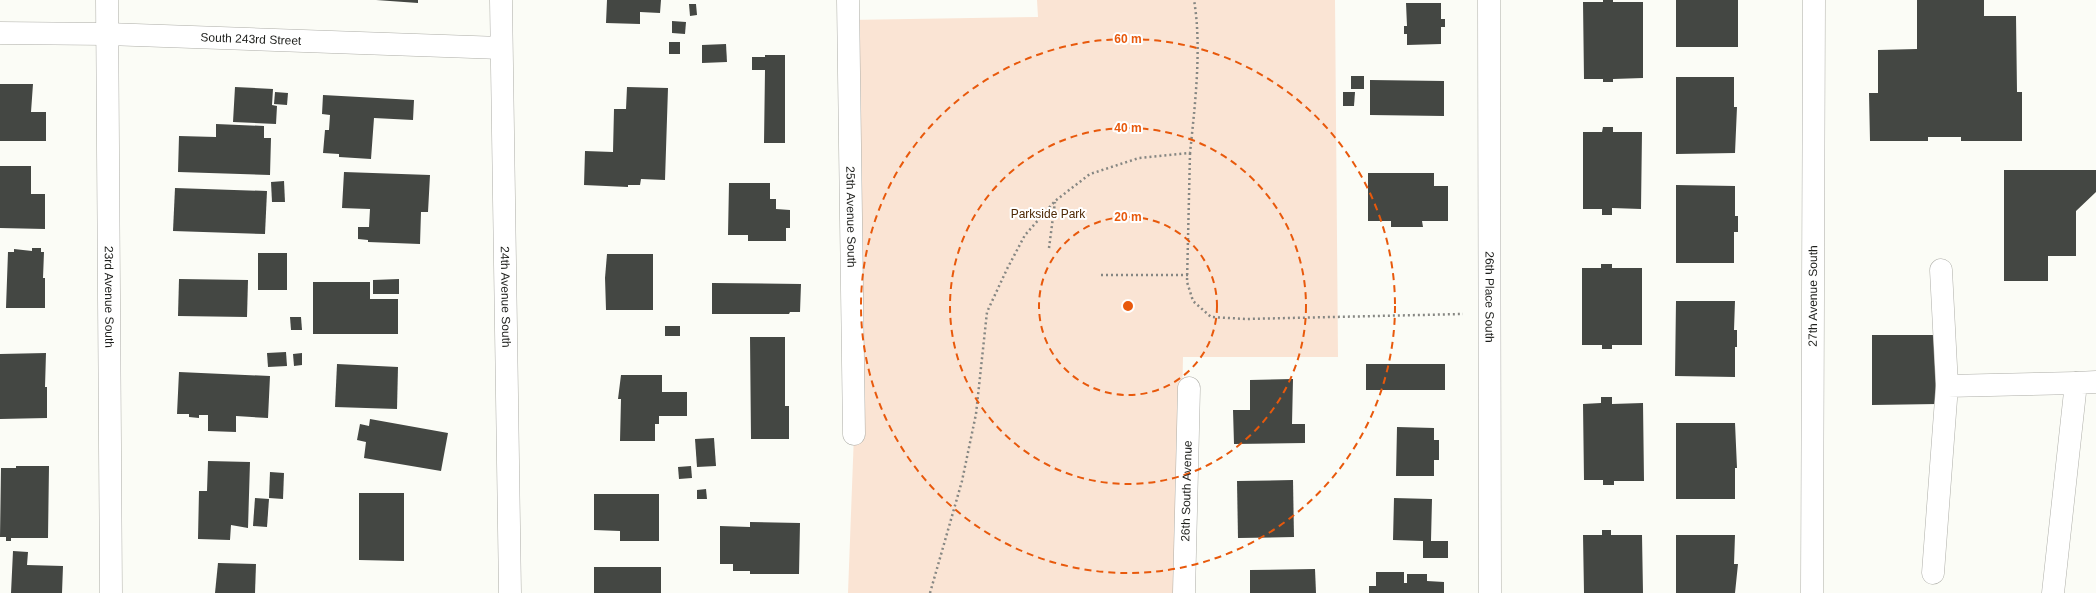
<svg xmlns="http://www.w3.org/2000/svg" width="2096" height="593" font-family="Arial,sans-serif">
<rect width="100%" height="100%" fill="#fbfcf6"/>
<polygon fill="#fae4d4" points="1037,0 1335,0 1338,357 1183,357 1178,593 848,593 854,434 848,20 1038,17"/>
<g fill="#444743">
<polygon points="376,0 418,0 418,3"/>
<polygon points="607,0 661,0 660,13 640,12 640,24 606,23"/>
<polygon points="1603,0 1613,0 1613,2 1643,2 1643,78 1613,79 1613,82 1603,82 1603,79 1584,79 1583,2 1603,2"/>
<rect x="1676" y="0" width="62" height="47"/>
<polygon points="1917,0 1984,0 1984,16 2016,16 2017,92 2022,92 2022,141 1961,141 1961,137 1928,137 1928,141 1870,141 1869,93 1878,93 1878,50 1917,49"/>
<polygon points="1406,3 1441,3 1441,19 1445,19 1445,27 1441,27 1441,44 1407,45 1407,34 1404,34 1404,26 1407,26"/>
<polygon points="689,4 696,4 697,15 690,16"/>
<polygon points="672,21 686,22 685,34 672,33"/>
<rect x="669" y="42" width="11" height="12"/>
<polygon points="726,44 727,62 702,63 702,45"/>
<polygon points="765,55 785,55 785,143 764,143 765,70 752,70 752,57 765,57"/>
<rect x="1351" y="76" width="13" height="13"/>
<polygon points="1676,77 1734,77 1734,107 1737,107 1735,153 1676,154"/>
<polygon points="1370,80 1444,81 1444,116 1370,115"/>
<polygon points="0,84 33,84 31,112 46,112 46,141 0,141"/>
<polygon points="235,87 273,89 272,105 277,106 276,124 233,122"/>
<polygon points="627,87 668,88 665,180 641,179 640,185 628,185 628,187 584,185 585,151 613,152 614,109 626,109"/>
<polygon points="275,92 288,93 287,105 274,104"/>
<polygon points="1343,92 1355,92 1354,106 1343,106"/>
<polygon points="323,95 414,100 413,120 374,118 371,159 339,157 339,154 323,153 325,130 329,130 330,115 322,114"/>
<polygon points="216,124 264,126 264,138 271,138 270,175 178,172 179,136 216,137"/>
<polygon points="1603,127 1613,127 1613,132 1642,132 1641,209 1612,208 1612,215 1602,215 1602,209 1583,209 1583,132 1602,132"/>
<polygon points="0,166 31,166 31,194 45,194 45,229 0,228"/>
<polygon points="2004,170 2096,170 2096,192 2076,211 2076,256 2048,256 2048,281 2004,281"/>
<polygon points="344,172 430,175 428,212 421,212 420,244 368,242 368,240 358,239 358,227 369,227 370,209 342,208"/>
<polygon points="1368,173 1434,173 1434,186 1448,186 1448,221 1422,221 1423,227 1391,227 1391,221 1368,221"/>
<polygon points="284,181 285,202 272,202 271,182"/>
<polygon points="729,183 770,183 770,199 776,199 776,209 790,210 790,228 786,228 786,241 748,241 748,235 728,235"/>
<polygon points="1676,185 1735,186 1735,216 1738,216 1738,232 1734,232 1734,263 1676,263"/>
<polygon points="175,188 267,191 265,234 173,231"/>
<polygon points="32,248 41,248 41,252 44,252 43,278 45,278 45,308 6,308 8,252 14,252 14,249 32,251"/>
<rect x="258" y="253" width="29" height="37"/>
<polygon points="607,254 653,254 653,310 606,310 605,278"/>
<polygon points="1601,264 1612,264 1612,268 1642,268 1642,345 1612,345 1612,349 1602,349 1602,345 1582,345 1582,268 1601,268"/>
<polygon points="179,279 248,280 247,317 178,316"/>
<polygon points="399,279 399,294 373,294 373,280"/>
<polygon points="313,282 370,282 370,299 398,299 398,334 313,334"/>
<polygon points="712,283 801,284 800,312 790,312 789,314 712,314"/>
<polygon points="1676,301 1735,301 1734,330 1737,330 1737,347 1735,347 1735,377 1675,376"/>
<polygon points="290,317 301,317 302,330 291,330"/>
<rect x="665" y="326" width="15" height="10"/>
<polygon points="1872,335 1936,335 1937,404 1872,405"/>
<polygon points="750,337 785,337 785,406 789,406 789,439 751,439"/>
<polygon points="286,352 287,366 268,367 267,353"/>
<polygon points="46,353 45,387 47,387 47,418 0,419 0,354"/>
<polygon points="302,353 302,365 294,366 293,354"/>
<polygon points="337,364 398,367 397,409 335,407"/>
<rect x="1366" y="364" width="79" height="26"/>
<polygon points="179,372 270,376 268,418 236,416 236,432 208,431 208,415 199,415 199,418 189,417 189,414 177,414"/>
<polygon points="621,375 662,375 662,392 687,392 687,416 659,416 659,424 655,424 655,441 620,441 621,399 618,399"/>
<polygon points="1293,379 1292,424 1305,424 1305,443 1234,444 1233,410 1250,410 1250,380"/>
<polygon points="1601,397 1612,397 1612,404 1643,403 1644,481 1614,481 1614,485 1603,485 1603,480 1584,480 1583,404 1601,403"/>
<polygon points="370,419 448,433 441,471 364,458 366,442 357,440 360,424 369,426"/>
<polygon points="1676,423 1735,423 1737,468 1735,468 1735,499 1676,499"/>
<polygon points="1397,427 1434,428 1434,440 1439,440 1439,460 1434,460 1434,476 1396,476"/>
<polygon points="714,438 716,466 697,467 695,439"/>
<polygon points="208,461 250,462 248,528 231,525 230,540 198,539 199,491 207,491"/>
<polygon points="16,466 49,466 48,538 11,538 11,541 6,541 6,537 0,537 1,468 16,468"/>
<polygon points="691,466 692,478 679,479 678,467"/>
<polygon points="270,472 284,473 283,499 269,498"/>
<polygon points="1293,480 1294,537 1238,538 1237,481"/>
<polygon points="706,489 707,499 697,499 697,490"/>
<polygon points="359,493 404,493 404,561 359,560"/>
<polygon points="594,494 659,494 659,541 620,541 620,531 594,530"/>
<polygon points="255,498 269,499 267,527 253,526"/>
<polygon points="1394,498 1432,499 1431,541 1448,541 1448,558 1423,558 1423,541 1393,540"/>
<polygon points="750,522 800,523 799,574 750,574 750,571 733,571 733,564 720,564 720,526 750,527"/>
<polygon points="1602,530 1611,530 1611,535 1642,535 1643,593 1584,593 1583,535 1602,535"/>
<polygon points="1676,535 1735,535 1734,564 1738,564 1735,593 1676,593"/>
<polygon points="13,551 28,552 27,565 63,566 62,593 11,593"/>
<polygon points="218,563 256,564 255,593 215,593"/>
<rect x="594" y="567" width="67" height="26"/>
<polygon points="1315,569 1316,593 1250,593 1250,570"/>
<polygon points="1376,572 1404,572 1404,583 1407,583 1407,574 1427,574 1427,581 1444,582 1444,593 1369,593 1369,586 1376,586"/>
</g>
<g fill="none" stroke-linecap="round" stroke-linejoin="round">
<defs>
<g id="minor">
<path id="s1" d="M107 0 111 593"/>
<path id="s2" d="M501 0 510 593"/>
<path id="s3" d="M848 0 854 434"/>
<path id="s4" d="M1489 0 1490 593"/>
<path id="s5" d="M0 33 107 34 501 48"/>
<polyline points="1941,270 1947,386"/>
<polyline points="1933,573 1947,386 2076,383"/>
<path id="s6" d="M1184 593 1189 388"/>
<path id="s7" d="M1812 593 1814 0"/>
<polyline points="2053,593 2076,383 2096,382"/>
</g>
</defs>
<use href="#minor" stroke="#aeaea8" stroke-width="23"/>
<g stroke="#868783" stroke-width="2.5" stroke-dasharray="2 3" stroke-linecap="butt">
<polyline points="1190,153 1187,282 1193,301 1211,317 1246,319 1463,314"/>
<polyline points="1049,248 1055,202"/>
<polyline points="1101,275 1188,275"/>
<path d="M930 593 962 481 976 414 987 312 1007 269 1025 235 1055 201 1090 174 1139 158 1190 153C1195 105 1202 47 1194 0"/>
</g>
<use href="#minor" stroke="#fff" stroke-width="22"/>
</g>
<g fill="none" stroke="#e8590c" stroke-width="2" stroke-dasharray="7 5">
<circle cx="1128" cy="306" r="89"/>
<circle cx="1128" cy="306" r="178"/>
<circle cx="1128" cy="306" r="267"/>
</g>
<g text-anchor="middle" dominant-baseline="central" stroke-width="4" stroke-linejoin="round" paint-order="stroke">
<g font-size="12" fill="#1e1f1c" stroke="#fff">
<text stroke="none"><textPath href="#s5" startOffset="251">South 243rd Street</textPath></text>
<text stroke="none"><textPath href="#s3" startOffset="217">25th Avenue South</textPath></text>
<text stroke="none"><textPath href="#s7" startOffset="297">27th Avenue South</textPath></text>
<text stroke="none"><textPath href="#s1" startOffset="297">23rd Avenue South</textPath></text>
<text stroke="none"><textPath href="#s2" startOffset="297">24th Avenue South</textPath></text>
<text stroke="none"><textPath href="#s4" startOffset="297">26th Place South</textPath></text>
<text stroke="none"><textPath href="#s6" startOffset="102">26th South Avenue</textPath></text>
</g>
<g font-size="12" fill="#4e2906" stroke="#fff">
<text x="1048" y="214">Parkside Park</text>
</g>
</g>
<circle cx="1128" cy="306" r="6" fill="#e8590c" stroke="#fff" stroke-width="2"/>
<g font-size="12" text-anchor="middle" font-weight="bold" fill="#e8590c" stroke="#fff" stroke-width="4" stroke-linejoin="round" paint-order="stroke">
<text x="1128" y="43">60 m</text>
<text x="1128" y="132">40 m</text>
<text x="1128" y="221">20 m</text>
</g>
</svg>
